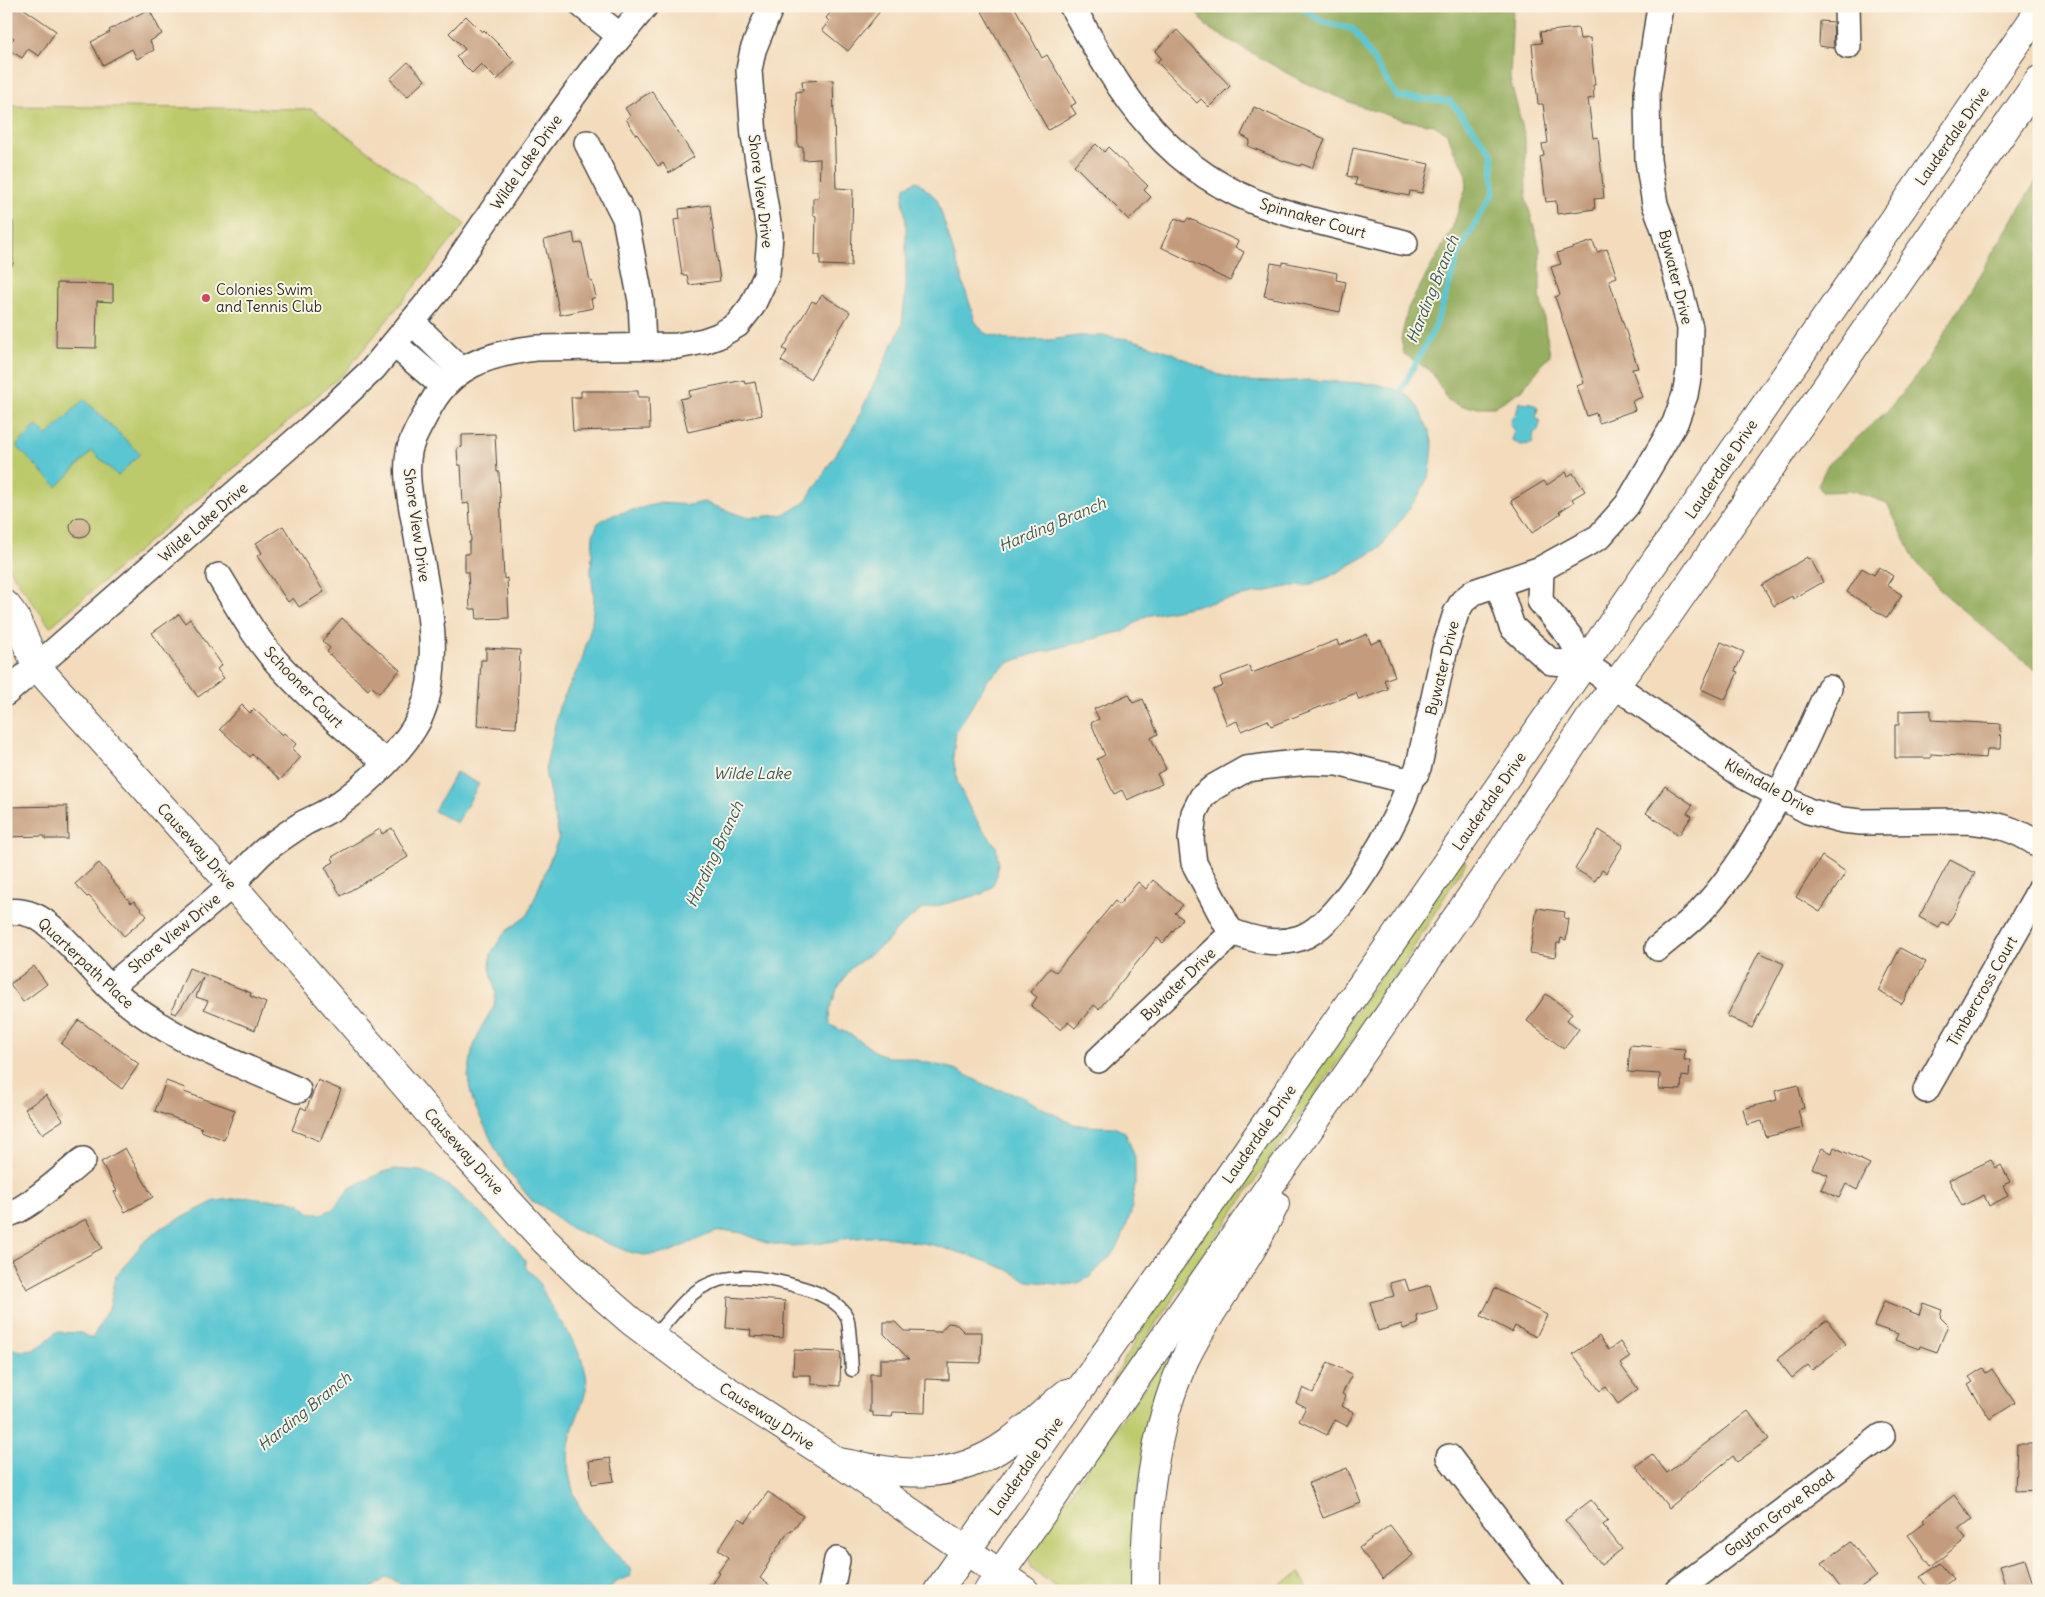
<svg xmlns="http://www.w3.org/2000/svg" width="2045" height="1597" font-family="Delius,sans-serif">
<rect width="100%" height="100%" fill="#fcf5e5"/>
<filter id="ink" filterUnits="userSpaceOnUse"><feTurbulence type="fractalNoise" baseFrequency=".02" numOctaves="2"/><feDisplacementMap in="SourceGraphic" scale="10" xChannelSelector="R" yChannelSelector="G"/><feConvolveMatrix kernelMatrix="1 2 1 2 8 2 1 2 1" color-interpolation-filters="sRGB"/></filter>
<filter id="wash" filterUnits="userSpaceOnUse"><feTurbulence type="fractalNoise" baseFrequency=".0096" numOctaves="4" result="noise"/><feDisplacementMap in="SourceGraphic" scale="20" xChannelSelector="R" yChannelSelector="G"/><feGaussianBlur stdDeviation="1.12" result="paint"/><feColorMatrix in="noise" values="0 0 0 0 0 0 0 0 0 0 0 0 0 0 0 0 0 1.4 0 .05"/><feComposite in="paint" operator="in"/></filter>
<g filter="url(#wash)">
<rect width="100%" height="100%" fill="#f3dbbc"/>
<g fill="#bdca6c" stroke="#747a4c">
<polygon points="6,106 312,109 465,224 345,372 50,627 6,564"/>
<polygon points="1462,859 1466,862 1402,966 1368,1018 1114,1384 1111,1382 1180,1266"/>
<polygon points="1163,1361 1168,1365 1133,1591 1060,1591 1032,1568 1029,1561 1030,1550"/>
<polygon points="1300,1573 1309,1591 1268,1591"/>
</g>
<g fill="#96ae60" stroke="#606c46">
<polygon points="1191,6 1513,6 1510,79 1525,137 1526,199 1540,248 1540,295 1550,355 1522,390 1494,407 1462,407 1448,400 1431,371 1404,354 1401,339 1408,308 1452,229 1467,185 1465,169 1453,149 1448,134 1434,125 1403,120 1357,105 1301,81 1208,28"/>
<polygon points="2039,176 2039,674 1940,590 1915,560 1887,503 1853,491 1822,492 1818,485 1828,464 1888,410 1925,365"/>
</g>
<g fill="#5ac6d2" stroke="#42787e">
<polygon points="917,181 937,199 975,321 984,333 1010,340 1050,340 1077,336 1106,336 1134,340 1170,352 1217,374 1243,381 1271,382 1309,380 1376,384 1401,391 1412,399 1419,409 1430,433 1433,446 1430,473 1419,495 1380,548 1331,576 1306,586 1292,586 1146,616 1124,631 1034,654 1010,662 989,678 956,732 953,757 958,784 969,807 979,824 996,846 998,860 997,875 992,887 982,894 921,910 895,931 887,942 851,968 837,989 829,1012 830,1025 853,1036 876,1052 888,1057 902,1057 955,1069 989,1087 1016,1094 1073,1124 1086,1126 1113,1127 1125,1132 1135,1157 1135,1184 1131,1212 1122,1238 1116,1250 1090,1277 1078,1283 1066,1285 1028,1281 1004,1268 968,1255 933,1245 881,1236 843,1239 817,1244 791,1246 766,1243 742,1233 728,1231 716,1232 703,1237 667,1253 643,1255 629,1252 570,1228 542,1206 532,1201 508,1171 496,1150 473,1102 470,1089 468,1077 472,1051 481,1028 494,1006 496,993 490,967 491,954 504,933 528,915 559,837 545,770 559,707 582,660 592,623 594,598 591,573 593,535 598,523 609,516 661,503 689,505 704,502 742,516 754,517 781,515 793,510 805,502 853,428 902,325 906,286 906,223 903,199 905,187"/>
<polygon points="84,399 140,454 118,476 92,451 57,487 16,446 36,426 47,436"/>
<polygon points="1519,402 1531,403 1538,407 1536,419 1539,420 1540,424 1537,432 1534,432 1532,444 1521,445 1512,441 1514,428 1511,427 1510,423 1513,415 1516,416"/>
<polygon points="456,772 479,784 457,823 434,811"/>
<path d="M395 1169 421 1171 433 1176 453 1189 473 1206 515 1247 525 1260 526 1269C540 1277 544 1296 553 1310 566 1330 581 1350 586 1374 590 1395 575 1416 571 1436 568 1449 567 1465 570 1478 578 1521 605 1537 630 1569L631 1576 614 1583 608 1591H414L387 1577 367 1591H6V1346C30 1357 39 1349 56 1332L81 1333 92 1339 110 1306 116 1276 142 1244 161 1228 215 1201 251 1197 263 1200H288L300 1204 309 1212 321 1214 333 1209 350 1188 383 1172Z"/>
</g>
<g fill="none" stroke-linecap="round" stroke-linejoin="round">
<polyline stroke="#5ac6d2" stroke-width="6" points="1300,6 1323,22 1353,29 1398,97 1450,101 1493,153 1493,193 1460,250 1436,325 1401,391 1395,393"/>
</g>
<g id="blocks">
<g fill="#c49c7d">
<polygon points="6,6 20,6 56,31 39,56 28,49 22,58 6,48 14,38 6,33"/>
<polygon points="836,6 884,6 848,51 822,30 829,21 826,18"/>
<polygon points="979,6 1014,6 1042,58 1047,55 1076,103 1071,106 1076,114 1048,130"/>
<polygon points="149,9 162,34 150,41 154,50 137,59 132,49 103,65 91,42 110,32 109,30"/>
<polygon points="466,16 482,32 484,30 515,61 497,80 481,64 472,73 456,57 465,49 449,33"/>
<polygon points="1820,21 1833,22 1834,48 1819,46"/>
<polygon points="1578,28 1580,39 1590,38 1595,85 1593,85 1594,98 1588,99 1593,138 1598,137 1604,198 1594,199 1595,209 1557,214 1556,201 1546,202 1540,157 1544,156 1542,144 1548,143 1543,104 1538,104 1532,44 1542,43 1540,32"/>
<polygon points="1177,30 1230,86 1209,107 1201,99 1197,103 1157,62 1161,58 1155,51"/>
<polygon points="408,62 425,80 407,97 390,79"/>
<polygon points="833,80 836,188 853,189 851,266 820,265 820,255 815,255 816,216 813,215 813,198 819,198 820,159 803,160 803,147 798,147 796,92 803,91 802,81"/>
<polygon points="652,91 694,157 669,173 663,163 658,166 637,134 636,135 626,119 630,116 625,108"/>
<polygon points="1254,107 1325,139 1312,168 1301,164 1300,166 1284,161 1248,146 1250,140 1241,135"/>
<polygon points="1096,144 1104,152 1108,147 1148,186 1144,190 1151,197 1129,220 1074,165"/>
<polygon points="1353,148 1429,164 1422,193 1410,191 1409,196 1355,185 1357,178 1347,176"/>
<polygon points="710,205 720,281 689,285 687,275 682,275 674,220 680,219 679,209"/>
<polygon points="1175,218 1185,222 1188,218 1238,241 1235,247 1244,252 1230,281 1161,247"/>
<polygon points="573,233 575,244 582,243 590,281 592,281 596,297 591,299 593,308 560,315 544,240"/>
<polygon points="1593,241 1597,252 1607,249 1617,277 1609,280 1638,368 1632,369 1642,397 1632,401 1635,410 1599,423 1596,413 1587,416 1577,386 1584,383 1555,297 1560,295 1551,267 1561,264 1557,253"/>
<polygon points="1283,262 1337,273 1336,280 1346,282 1340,312 1264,296 1271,263 1283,265"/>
<polygon points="57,283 113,284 113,302 97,301 96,348 56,347"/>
<polygon points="822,295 850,312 810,379 781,361 787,351 783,349 812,301 816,303"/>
<polygon points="744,380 745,384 755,382 762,415 688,432 680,399 690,397 689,391"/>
<polygon points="581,391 638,391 638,397 649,397 650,429 573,431 571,397 581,397"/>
<polygon points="495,434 497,472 499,472 504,579 507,578 509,618 477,619 476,609 470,609 468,572 465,572 465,554 469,554 469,542 471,541 469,503 463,504 461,465 458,465 457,448 462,447 462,435"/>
<polygon points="1566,472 1568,476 1573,473 1585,491 1572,499 1574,502 1559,512 1561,513 1532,533 1511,501 1544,481 1547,485"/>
<circle cx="80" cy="527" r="10"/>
<polygon points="283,526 324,592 299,607 293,598 288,602 257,556 262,553 256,543"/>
<polygon points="1807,557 1808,559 1810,558 1823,582 1793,599 1792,596 1774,606 1762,585"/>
<polygon points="1879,567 1893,576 1887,585 1902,595 1887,618 1847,592 1862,568 1874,575"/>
<polygon points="179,614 185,623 190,619 222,665 217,669 224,678 198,697 152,633"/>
<polygon points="342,618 400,670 379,693 371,686 368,690 327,652 330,648 322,641"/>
<polygon points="1367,634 1371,644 1381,640 1395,676 1384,680 1388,689 1359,700 1356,693 1271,726 1268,720 1241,731 1237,721 1227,725 1213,690 1223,686 1220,677 1249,666 1252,673 1337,640 1339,646"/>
<polygon points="1721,642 1744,652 1735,671 1738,672 1725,700 1701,689"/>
<polygon points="486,648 520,650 516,728 477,726 481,660 486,660"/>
<polygon points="1129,694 1133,703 1143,699 1158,734 1151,738 1166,769 1157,774 1162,784 1127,800 1122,790 1114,794 1097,759 1105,755 1091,723 1099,719 1094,709"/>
<polygon points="242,705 250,713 254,709 282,735 284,733 296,744 292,749 301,757 280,780 252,754 250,757 220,729"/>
<polygon points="1931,710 1931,720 2001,724 2000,749 1987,749 1986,758 1931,754 1931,758 1895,758 1895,725 1899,725 1899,711"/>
<polygon points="1665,786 1693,805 1687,813 1692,816 1679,835 1646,813"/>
<polygon points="67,806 68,839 45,839 45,836 6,837 6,807"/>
<polygon points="392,828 408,857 341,896 325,867 334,862 332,857 380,829 382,834"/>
<polygon points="1599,830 1623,845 1606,873 1602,870 1595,881 1575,869"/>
<polygon points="1822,856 1846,872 1820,912 1796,897"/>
<polygon points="1950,860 1975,873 1948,925 1942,922 1939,928 1919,917"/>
<polygon points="99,863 111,877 110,878 131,903 134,901 147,916 124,936 89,896 87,897 75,884"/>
<polygon points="1153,880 1183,905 1175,913 1183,919 1163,943 1157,938 1099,1009 1094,1005 1075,1028 1068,1022 1061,1030 1031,1006 1037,997 1030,992 1050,968 1056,972 1115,901 1119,905 1138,882 1146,889"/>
<polygon points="1537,908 1565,912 1564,918 1569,919 1566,940 1561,938 1560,943 1557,943 1555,957 1530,953"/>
<polygon points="1900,948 1926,962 1902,1004 1878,991"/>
<polygon points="1759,952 1784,964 1752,1028 1727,1016"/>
<polygon points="34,966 47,984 23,1002 10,984"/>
<polygon points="189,968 251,993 250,996 266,1003 255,1030 204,1009 208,1001 196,997 203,978 176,1014 171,1012"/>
<polygon points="1546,994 1572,1013 1567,1020 1579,1029 1564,1049 1527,1021"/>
<polygon points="79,1020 139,1064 122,1089 61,1044"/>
<polygon points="1630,1045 1685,1049 1684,1060 1690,1060 1689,1077 1682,1076 1681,1090 1659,1089 1660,1074 1628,1072"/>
<polygon points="318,1080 341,1090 320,1141 292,1130 301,1107 306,1110"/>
<polygon points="166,1081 185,1088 184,1092 235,1110 224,1140 201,1131 202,1128 155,1111"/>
<polygon points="1798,1085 1804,1108 1798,1110 1803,1128 1766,1137 1762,1121 1747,1125 1743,1109 1777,1100 1775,1091"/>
<polygon points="46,1095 63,1120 42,1134 25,1109"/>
<polygon points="1834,1147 1870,1164 1857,1190 1846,1184 1839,1198 1821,1189 1828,1175 1812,1168 1822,1148 1832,1153"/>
<polygon points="125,1148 153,1197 125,1212 114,1192 117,1191 101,1162"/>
<polygon points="1991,1160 1996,1168 2001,1165 2010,1182 2003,1185 2008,1196 1989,1206 1984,1195 1962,1206 1949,1180"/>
<polygon points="86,1219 102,1248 27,1289 11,1260"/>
<polygon points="1405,1279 1409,1291 1430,1285 1438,1310 1417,1316 1418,1324 1403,1329 1402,1324 1378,1331 1370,1302 1394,1296 1390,1283"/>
<polygon points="1495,1288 1547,1315 1536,1337 1515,1326 1512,1332 1481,1316"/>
<polygon points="728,1297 785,1301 783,1338 750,1336 751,1330 726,1328"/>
<polygon points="1884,1301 1919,1315 1923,1303 1942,1310 1940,1317 1948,1325 1937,1352 1920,1346 1919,1349 1895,1340 1898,1334 1874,1326"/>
<polygon points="1827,1320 1846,1344 1812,1370 1808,1365 1792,1378 1777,1359"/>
<polygon points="884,1322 895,1322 904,1331 940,1332 948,1323 956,1324 964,1332 982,1332 981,1363 949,1362 949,1380 926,1379 925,1413 893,1412 892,1417 873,1416 873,1412 870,1412 870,1374 880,1374 880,1359 909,1359 884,1334"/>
<polygon points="1599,1336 1609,1350 1620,1342 1630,1357 1620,1364 1638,1389 1618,1404 1606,1387 1600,1391 1573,1354"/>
<polygon points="794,1350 841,1352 840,1386 811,1384 811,1375 793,1375"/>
<polygon points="1328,1362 1352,1374 1342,1394 1346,1396 1341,1406 1354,1412 1347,1426 1335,1420 1327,1435 1299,1421 1306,1407 1296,1402 1303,1388 1313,1393"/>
<polygon points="1983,1368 1986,1373 1992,1369 2015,1403 1990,1419 1968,1385 1973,1382 1969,1377"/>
<polygon points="1748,1411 1769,1439 1737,1462 1733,1456 1669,1508 1636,1466 1652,1454 1667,1473"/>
<polygon points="2017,1444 2039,1444 2039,1490 2015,1491"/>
<polygon points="610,1458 614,1481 592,1484 589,1461"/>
<polygon points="1347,1468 1361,1503 1323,1518 1309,1483"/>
<polygon points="768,1492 803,1516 791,1532 789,1531 769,1560 770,1561 766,1567 767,1568 760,1578 777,1591 708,1591 720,1573 718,1572 729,1557 718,1550 739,1518 746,1522"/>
<polygon points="1954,1495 1972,1519 1959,1529 1966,1539 1931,1566 1908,1535 1925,1522 1923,1519"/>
<polygon points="1591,1500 1608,1521 1603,1525 1622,1549 1601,1565 1565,1520"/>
<polygon points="1390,1525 1413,1555 1383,1579 1359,1548"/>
<polygon points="1851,1542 1876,1576 1856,1591 1843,1591 1822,1563"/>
<polygon points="2025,1559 2034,1587 2020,1591 2007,1591 1999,1566"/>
<polygon points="1940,1563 1953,1579 1937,1591 1930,1591 1920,1577"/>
</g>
</g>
</g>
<g filter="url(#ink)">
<use href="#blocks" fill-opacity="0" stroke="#494541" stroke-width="1"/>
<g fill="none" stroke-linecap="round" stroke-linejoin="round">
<defs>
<g id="service">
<polyline points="6,223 6,262"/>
<path d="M653 1338C664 1325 674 1312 686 1300 718 1267 764 1276 803 1288 817 1292 840 1302 847 1317 850 1325 851 1359 852 1370"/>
</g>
<g id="minor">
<polyline points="583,6 620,36"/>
<path d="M1072 6C1122 97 1167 173 1272 208 1315 223 1361 231 1405 243"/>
<polyline points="1847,6 1848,46"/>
<polyline points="587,143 625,218 641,301 643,346"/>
<polyline points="412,322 461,370"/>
<polyline points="394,344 443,386"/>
<path d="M1541 569 1540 601 1570 637 1585 664 1745 777 1808 811 1842 820 1861 822 1967 821C1994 823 2016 829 2039 845"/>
<path d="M219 576C238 607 256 640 281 667 313 702 349 733 386 762"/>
<polyline points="1498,584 1512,627 1551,662 1585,664"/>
<polyline points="6,693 309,429 373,369 439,289 536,147 590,73 645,6"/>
<path d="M6 912C14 911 25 912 32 915 53 921 92 970 109 987 163 1038 232 1061 298 1090"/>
<path d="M1230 931C1253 940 1276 946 1300 938 1341 925 1401 817 1411 778"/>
<path d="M1658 948C1672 936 1686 926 1699 913 1757 853 1795 764 1829 688"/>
<path d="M110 987C150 953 193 920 232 884 243 873 253 860 265 850 277 841 291 831 304 823 316 817 328 812 339 804 365 786 411 743 422 712 445 654 424 580 414 520 410 499 405 474 409 452 411 439 421 424 427 412 449 366 488 354 536 348L677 346 704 341 718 336 737 325 752 306 767 274 770 236 754 136 749 70 753 50 771 6"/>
<polyline points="1098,1060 1226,939 1230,931 1194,863 1191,839 1194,813 1202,797 1214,787 1246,769 1278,765 1308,762 1337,763 1404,780 1411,778 1416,773 1419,765 1445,648 1456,613 1463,601 1474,592 1541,569 1599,537 1627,505 1675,423 1685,395 1689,372 1690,328 1664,229 1655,204 1648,160 1647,93 1660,6"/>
<polyline points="1926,1090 2039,891"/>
<path d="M6 1214C23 1214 67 1173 83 1160"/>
<polyline points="1449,1457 1551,1591"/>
<polyline points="831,1591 837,1560"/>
<polyline points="1677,1591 1882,1436"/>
</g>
<polyline id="tertiary" points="6,605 15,617 37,667 231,884 463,1152 545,1241 593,1288 631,1321 699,1372 838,1462 1025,1591"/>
<g id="secondary">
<path d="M838 1462C901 1474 951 1484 1008 1443 1028 1428 1047 1409 1067 1393"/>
<polyline points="938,1591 1179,1249 1658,557 1684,522 2039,11"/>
<polyline points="988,1591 1493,865 1589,720 1666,618 2039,80"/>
<path d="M1145 1591C1145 1513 1152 1431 1185 1359 1204 1319 1232 1283 1254 1245 1261 1232 1268 1218 1275 1204"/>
</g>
</defs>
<use href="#service" stroke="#494541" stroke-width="15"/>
<use href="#minor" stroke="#494541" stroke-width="28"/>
<use href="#tertiary" stroke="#494541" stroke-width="30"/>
<use href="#secondary" stroke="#494541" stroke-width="30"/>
<use href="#service" stroke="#fff" stroke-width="12"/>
<use href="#minor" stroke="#fff" stroke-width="25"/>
<use href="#tertiary" stroke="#fff" stroke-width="28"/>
<use href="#secondary" stroke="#fff" stroke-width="28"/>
</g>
</g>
<circle fill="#d1495b" stroke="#fcf5e5" stroke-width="2" cx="206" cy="298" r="5"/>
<g text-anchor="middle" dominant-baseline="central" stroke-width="4" stroke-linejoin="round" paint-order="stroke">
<g font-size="15" fill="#2b2b2b" stroke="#fcf5e5">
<text transform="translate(1952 136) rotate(-55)">Lauderdale Drive</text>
<text transform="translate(526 162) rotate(-55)">Wilde Lake Drive</text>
<text transform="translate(761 191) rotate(83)">Shore View Drive</text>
<text transform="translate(1313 218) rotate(16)">Spinnaker Court</text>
<text transform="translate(1676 277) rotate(76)">Bywater Drive</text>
<text transform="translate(1721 469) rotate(-56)">Lauderdale Drive</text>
<text transform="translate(203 522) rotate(-41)">Wilde Lake Drive</text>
<text transform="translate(417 525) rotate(82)">Shore View Drive</text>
<text transform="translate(1442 668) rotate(-76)">Bywater Drive</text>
<text transform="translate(304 687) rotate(46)">Schooner Court</text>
<text transform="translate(1770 787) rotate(29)">Kleindale Drive</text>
<text transform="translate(1489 801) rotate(-55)">Lauderdale Drive</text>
<text transform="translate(197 846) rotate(48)">Causeway Drive</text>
<text transform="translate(174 933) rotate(-40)">Shore View Drive</text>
<text transform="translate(86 963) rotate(43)">Quarterpath Place</text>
<text transform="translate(1178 984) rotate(-44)">Bywater Drive</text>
<text transform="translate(1982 991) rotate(-60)">Timbercross Court</text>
<text transform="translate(1259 1134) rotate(-55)">Lauderdale Drive</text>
<text transform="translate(464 1151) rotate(48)">Causeway Drive</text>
<text transform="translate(767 1416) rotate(33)">Causeway Drive</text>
<text transform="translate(1026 1466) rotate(-55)">Lauderdale Drive</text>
<text transform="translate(1779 1513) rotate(-37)">Gayton Grove Road</text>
</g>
<g font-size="15" fill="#2b2b2b" stroke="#fcf5e5" text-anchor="start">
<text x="216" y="289">Colonies Swim<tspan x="216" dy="17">and Tennis Club</tspan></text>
</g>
<g font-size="16" font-style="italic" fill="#395a5d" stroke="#fcf5e5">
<text transform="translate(1432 289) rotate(-68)">Harding Branch</text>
<text transform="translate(1052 524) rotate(-23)">Harding Branch</text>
<text x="752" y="773">Wilde Lake</text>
<text transform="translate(714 854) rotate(-65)">Harding Branch</text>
<text transform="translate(304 1411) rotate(-39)">Harding Branch</text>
</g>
</g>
<rect width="2045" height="1597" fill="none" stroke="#fcf5e5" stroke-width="25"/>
</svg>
